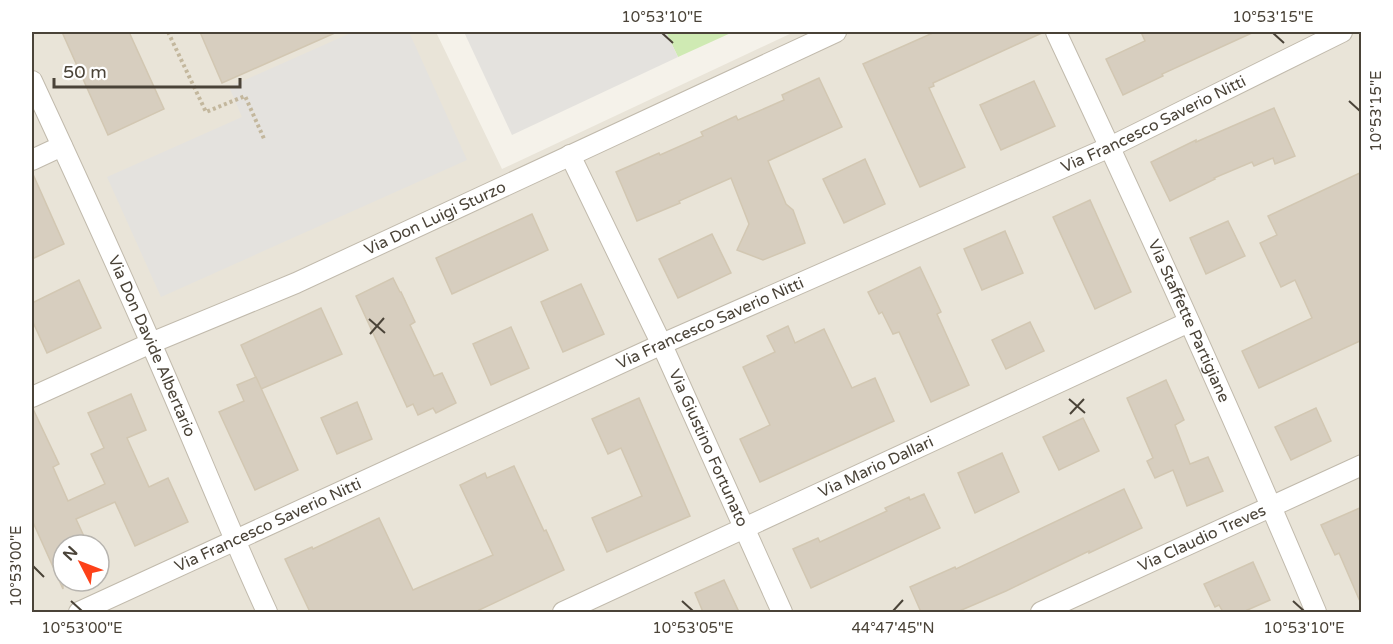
<svg xmlns="http://www.w3.org/2000/svg" width="1393" height="644" font-family="'Varela Round',sans-serif">
<rect width="100%" height="100%" fill="#f5f2ea"/>
<path fill="#e9e4d8" fill-rule="evenodd" d="M32 32H436L502 169 794 32H1361V612H32ZM63 545H99V581H63Z"/>
<polygon fill="#cfeab3" points="666,32 733,32 678,57"/>
<g fill="#e4e2de">
<polygon points="353,32 409,32 467,160 161,297 107,177 242,117 229,87"/>
<polygon points="464,32 666,32 678,57 512,135"/>
</g>
<g fill="#d7cebf" stroke="#d2c7b2" stroke-width="1.5">
<polygon points="62,32 129,32 164,109 108,135"/>
<polygon points="200,32 337,32 222,83"/>
<polygon points="935,32 1044,32 933,83 934,86 929,88 965,167 920,187 863,64"/>
<polygon points="1141,32 1254,32 1162,74 1163,76 1123,95 1106,59 1145,41"/>
<polygon points="819,78 842,127 768,161 786,204 793,210 805,243 763,260 737,250 749,224 731,178 679,201 680,203 637,221 616,172 659,153 660,155 703,136 701,132 736,116 738,120 784,100 782,95"/>
<polygon points="1034,81 1055,126 1001,150 980,105"/>
<polygon points="1274,108 1295,156 1275,164 1273,158 1254,166 1252,162 1214,178 1215,179 1170,201 1151,162 1196,140 1196,142"/>
<polygon points="865,159 885,204 844,223 823,179"/>
<polygon points="32,172 64,244 32,259"/>
<polygon points="1362,172 1362,340 1259,388 1242,351 1312,318 1295,280 1281,287 1260,243 1277,235 1268,216"/>
<polygon points="1090,200 1131,292 1095,309 1053,217"/>
<polygon points="532,214 548,250 452,294 436,258"/>
<polygon points="1228,221 1245,256 1206,274 1190,238"/>
<polygon points="1005,231 1023,273 982,290 964,249"/>
<polygon points="712,234 731,273 678,298 659,259"/>
<polygon points="920,267 941,312 937,314 969,385 931,402 899,332 893,334 882,312 879,314 868,292"/>
<polygon points="393,278 400,292 401,292 415,322 410,325 434,376 442,373 456,403 436,413 433,408 418,415 413,404 407,407 356,296"/>
<polygon points="79,280 101,328 47,353 32,320 32,303"/>
<polygon points="581,284 604,334 563,352 541,302"/>
<polygon points="321,308 342,354 261,389 241,345"/>
<polygon points="1030,322 1044,351 1006,369 992,340"/>
<polygon points="788,326 795,343 824,329 852,388 875,378 894,421 760,482 740,439 770,425 743,367 775,352 767,336"/>
<polygon points="511,327 529,368 491,385 473,344"/>
<polygon points="256,377 298,470 255,490 219,412 244,401 237,385"/>
<polygon points="1166,380 1184,420 1175,425 1190,464 1208,457 1223,491 1187,506 1173,470 1155,478 1147,461 1153,458 1127,398"/>
<polygon points="131,394 146,430 127,438 149,487 168,478 188,522 135,546 115,502 76,519 88,545 63,545 63,589 32,520 32,409 33,409 59,464 53,467 68,501 105,484 91,454 104,448 88,413"/>
<polygon points="639,398 690,516 607,552 592,518 642,496 621,448 608,454 592,419"/>
<polygon points="357,402 372,439 337,454 321,418"/>
<polygon points="1316,408 1331,441 1291,460 1275,427"/>
<polygon points="1083,418 1099,451 1059,470 1043,437"/>
<polygon points="1002,453 1019,492 975,513 958,473"/>
<polygon points="514,466 544,531 546,530 564,570 475,612 310,612 285,559 312,547 313,549 379,518 413,590 493,555 460,485 485,473 487,478"/>
<polygon points="1124,489 1142,528 1089,553 1089,551 1006,591 957,612 921,612 910,587 955,567 956,569"/>
<polygon points="924,494 940,528 811,588 793,549 818,538 820,542 887,511 885,508 909,497 910,500"/>
<polygon points="1362,507 1362,606 1339,553 1335,555 1321,525"/>
<polygon points="1253,562 1270,600 1243,612 1223,612 1219,605 1215,607 1204,584"/>
<polygon points="724,580 739,612 703,612 695,593"/>
</g>
<g fill="none" stroke-linecap="round" stroke-linejoin="round">
<defs>
<g id="minor">
<path id="s1" d="M1056 32C1146 224 1234 417 1316 612"/>
<path id="s2" d="M32 81C72 167 112 254 150 341 190 431 226 523 267 612"/>
<path id="s3" d="M570 155 662 345 782 612"/>
<polyline points="32,160 62,146"/>
<path id="s4" d="M32 397 151 343 296 283 836 32"/>
<path id="s5" d="M79 612 671 340 1110 147 1342 32"/>
<path id="s6" d="M563 612 1189 322"/>
<path id="s7" d="M1041 612 1362 465"/>
</g>
</defs>
<use href="#minor" stroke="#c1baac" stroke-width="22"/>
<polyline stroke="#c3b79d" stroke-width="4" stroke-dasharray="3 3" stroke-linecap="butt" points="168,32 206,112 245,96 265,141"/>
<use href="#minor" stroke="#fff" stroke-width="20"/>
</g>
<path fill="none" stroke="#4a4338" stroke-width="2" d="M662 33 673 43M1273 33 1284 43M1349 101 1360 111M369 319 385 333M370 334 384 318M1069 399 1085 413M1070 414 1084 399M33 566 44 577M71 601 82 611M682 601 693 611M1293 601 1304 611M893 611 903 600"/>
<g text-anchor="middle" dominant-baseline="central" stroke-width="4.5" stroke-linejoin="round" paint-order="stroke">
<g font-size="16" fill="#4a4338" stroke="#fff">
<text stroke="none"><textPath href="#s5" startOffset="1180">Via Francesco Saverio Nitti</textPath></text>
<text stroke="none"><textPath href="#s4" startOffset="441">Via Don Luigi Sturzo</textPath></text>
<text stroke="none"><textPath href="#s1" startOffset="318">Via Staffette Partigiane</textPath></text>
<text stroke="none"><textPath href="#s5" startOffset="694">Via Francesco Saverio Nitti</textPath></text>
<text stroke="none"><textPath href="#s2" startOffset="291">Via Don Davide Albertario</textPath></text>
<text stroke="none"><textPath href="#s3" startOffset="324">Via Giustino Fortunato</textPath></text>
<text stroke="none"><textPath href="#s6" startOffset="345">Via Mario Dallari</textPath></text>
<text stroke="none"><textPath href="#s5" startOffset="208">Via Francesco Saverio Nitti</textPath></text>
<text stroke="none"><textPath href="#s7" startOffset="177">Via Claudio Treves</textPath></text>
</g>
</g>
<rect width="1393" height="644" fill="none" stroke="#ffffff" stroke-width="66"/>
<g transform="translate(81 563) rotate(312)"><circle r="28" fill="#ffffff" stroke="#b7b4af" stroke-width="1.5"/>
<path d="M0-4.5L10 22L0 15L-10 22Z" fill="#fd4119"/>
<text y="-9" font-size="16" font-weight="bold" text-anchor="middle" fill="#4a4338">N</text>
</g>
<path d="M54 78v9h186v-9" fill="none" stroke="#4a4338" stroke-width="3"/>
<text x="63" y="78" font-size="18" fill="#4a4338" stroke="#ffffff" stroke-width="4.5" paint-order="stroke">50 m</text>
<rect x="33" y="33" width="1327" height="578" fill="none" stroke="#4a4338" stroke-width="2"/>
<g font-size="15" text-anchor="middle" fill="#4a4338">
<text x="662" y="22">10°53'10"E</text>
<text x="1273" y="22">10°53'15"E</text>
<text transform="translate(1376 111) rotate(-90)" y="5">10°53'15"E</text>
<text transform="translate(16 566) rotate(-90)" y="5">10°53'00"E</text>
<text x="82" y="633">10°53'00"E</text>
<text x="693" y="633">10°53'05"E</text>
<text x="893" y="633">44°47'45"N</text>
<text x="1304" y="633">10°53'10"E</text>
</g>
</svg>
